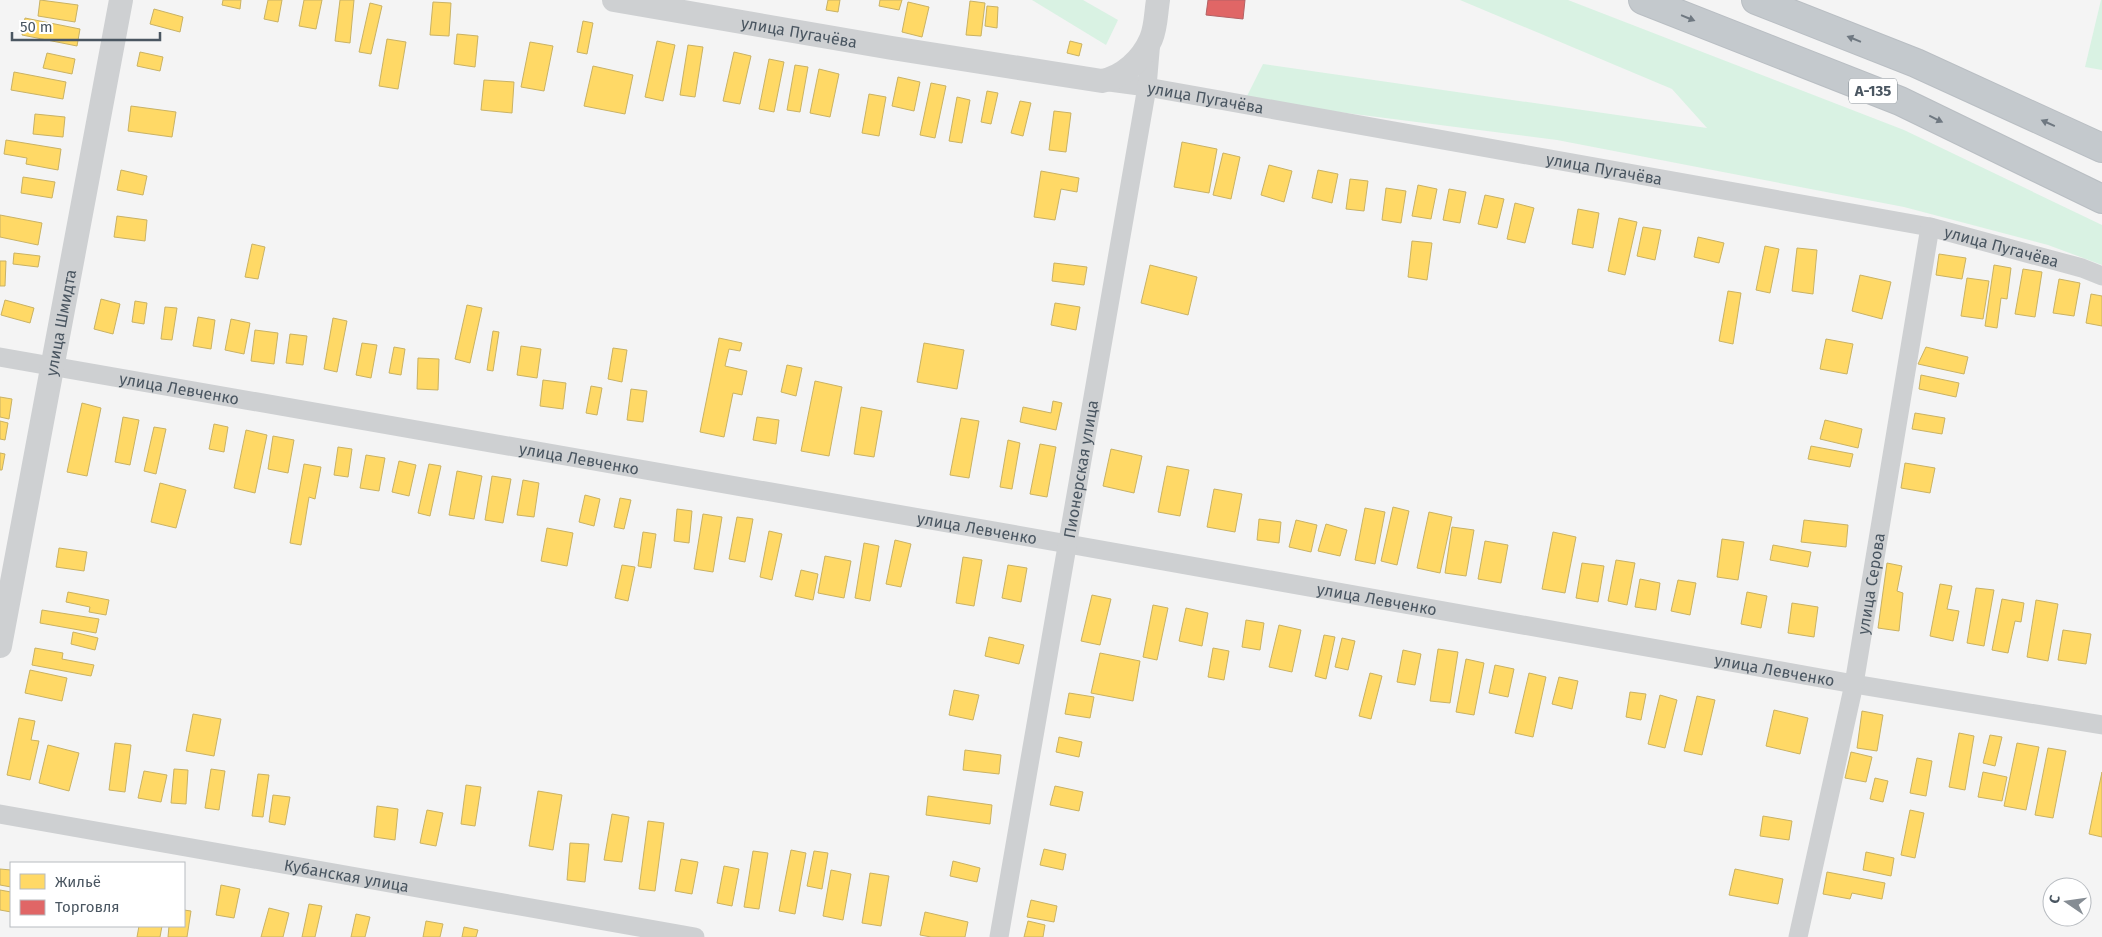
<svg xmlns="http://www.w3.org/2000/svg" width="2102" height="937" font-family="'Fira Sans',sans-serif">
<rect width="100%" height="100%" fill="#f4f4f4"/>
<g fill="#d9f2e3">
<polygon points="1032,0 1083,0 1118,20 1106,45"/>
<polygon points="1460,0 1568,0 1904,130 2102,225 2102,265 2048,245 1904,207 1557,140 1245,100 1263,64 1707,128 1672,89"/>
<polygon points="2101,0 2102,0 2102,70 2085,67"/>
</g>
<g fill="#ffd966" stroke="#c9b264">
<polygon points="40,0 78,5 75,22 38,16"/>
<polygon points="223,0 241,0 240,9 222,5"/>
<polygon points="268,0 282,0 278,22 264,19"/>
<polygon points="304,0 322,0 316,29 299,26"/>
<polygon points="340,0 354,0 350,43 335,41"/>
<polygon points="828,0 840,0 838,12 826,10"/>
<polygon points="880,0 902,0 899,10 879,6"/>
<polygon points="970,1 985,3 981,36 966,35"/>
<polygon points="433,2 451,3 449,36 430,35"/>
<polygon points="908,2 929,7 922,37 902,32"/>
<polygon points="370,3 382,6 371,54 359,52"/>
<polygon points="987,6 998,7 997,28 985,26"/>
<polygon points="154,9 183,17 180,32 150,24"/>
<polygon points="25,18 80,29 77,46 22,35"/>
<polygon points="583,21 593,23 587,54 577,52"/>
<polygon points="457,34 478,36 475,67 454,64"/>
<polygon points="387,39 406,42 398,89 379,86"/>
<polygon points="657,41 675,45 663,101 645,97"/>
<polygon points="1070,41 1082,44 1079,56 1067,53"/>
<polygon points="530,42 553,46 544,91 521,87"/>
<polygon points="688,45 703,47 695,97 680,95"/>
<polygon points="140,52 163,57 160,71 137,66"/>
<polygon points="734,52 751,56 740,104 723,101"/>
<polygon points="47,53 75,59 72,74 43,68"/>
<polygon points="769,59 784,62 774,112 759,109"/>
<polygon points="795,65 808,67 800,112 787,110"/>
<polygon points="593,66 633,75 625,114 584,106"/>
<polygon points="819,69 839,74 830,117 810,113"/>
<polygon points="14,72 66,82 63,99 11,90"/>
<polygon points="898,77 920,82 914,111 892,106"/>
<polygon points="484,80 514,82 512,113 481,110"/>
<polygon points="931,83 946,86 935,138 920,135"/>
<polygon points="987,91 998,93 991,124 981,122"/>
<polygon points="869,94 886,97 879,136 862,133"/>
<polygon points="957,97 970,100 962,143 949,141"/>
<polygon points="1020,101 1031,103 1023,136 1011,133"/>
<polygon points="131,106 176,112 172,137 128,131"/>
<polygon points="1054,111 1071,113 1066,152 1049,150"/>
<polygon points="35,114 65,117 63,137 33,134"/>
<polygon points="6,140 61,149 58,170 26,164 27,158 4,154"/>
<polygon points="1182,142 1217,149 1209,193 1174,187"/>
<polygon points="1223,153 1240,157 1231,199 1213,195"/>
<polygon points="1269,165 1292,171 1284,202 1261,195"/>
<polygon points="121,170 147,176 143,195 117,190"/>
<polygon points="1318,170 1338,174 1332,203 1312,198"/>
<polygon points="1041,171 1079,178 1077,192 1061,189 1055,220 1034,217"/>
<polygon points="23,177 55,182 52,198 21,193"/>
<polygon points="1350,179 1368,181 1364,211 1346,209"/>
<polygon points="1418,185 1437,189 1431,219 1412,216"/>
<polygon points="1386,188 1406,191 1401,223 1382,220"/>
<polygon points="1449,189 1466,192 1460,223 1443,220"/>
<polygon points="1485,195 1504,199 1497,228 1478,224"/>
<polygon points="1515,203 1534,208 1525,243 1507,239"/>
<polygon points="1578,209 1599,213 1593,248 1572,244"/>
<polygon points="0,215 42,223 38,245 0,237"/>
<polygon points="117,216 147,220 145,241 114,237"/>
<polygon points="1619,218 1637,222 1625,275 1608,271"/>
<polygon points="1643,227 1661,230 1655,260 1637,256"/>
<polygon points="1698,237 1724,243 1719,263 1694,257"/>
<polygon points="1412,241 1432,243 1427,280 1408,277"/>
<polygon points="252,244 265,247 258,279 245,277"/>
<polygon points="1765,246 1779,249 1770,293 1756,290"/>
<polygon points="1797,248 1817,250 1813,294 1792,291"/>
<polygon points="14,253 40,256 38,267 13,264"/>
<polygon points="1939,254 1966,258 1962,279 1936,275"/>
<polygon points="0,261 6,261 5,286 0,286"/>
<polygon points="1054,263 1087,267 1084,285 1052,281"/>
<polygon points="1150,265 1197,277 1188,315 1141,303"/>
<polygon points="1994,265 2011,268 2007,299 2001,298 1997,328 1985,326"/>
<polygon points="2023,269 2042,272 2035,317 2015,314"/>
<polygon points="1860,275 1891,282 1882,319 1852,311"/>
<polygon points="1967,278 1989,281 1983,319 1961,316"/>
<polygon points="2059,279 2080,283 2074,316 2053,313"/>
<polygon points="1728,291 1741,293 1733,344 1719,341"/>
<polygon points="2091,294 2102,296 2102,326 2086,323"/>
<polygon points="101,299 120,304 113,334 94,329"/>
<polygon points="5,300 34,308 30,323 1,315"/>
<polygon points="135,301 147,303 144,324 132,322"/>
<polygon points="1055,303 1080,307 1076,330 1051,325"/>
<polygon points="467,305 482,308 470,363 455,359"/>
<polygon points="165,307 177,308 172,340 161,339"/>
<polygon points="198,317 215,320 211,349 193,346"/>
<polygon points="333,318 347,321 337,372 324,369"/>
<polygon points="231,319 250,323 244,354 225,350"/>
<polygon points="255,330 278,333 274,364 251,361"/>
<polygon points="493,331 499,332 493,371 487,370"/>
<polygon points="290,334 307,336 303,365 286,363"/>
<polygon points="719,338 742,343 740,351 729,349 725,366 747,371 742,395 733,393 724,437 700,432"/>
<polygon points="1826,339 1853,344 1847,374 1820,369"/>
<polygon points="362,343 377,345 371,378 356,375"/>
<polygon points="924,343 964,350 957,389 917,382"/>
<polygon points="521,346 541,349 537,378 517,375"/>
<polygon points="394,347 405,349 401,375 389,373"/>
<polygon points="1926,347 1968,357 1964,374 1918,364"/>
<polygon points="613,348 627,350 622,382 608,379"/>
<polygon points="418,358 439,359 438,390 417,389"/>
<polygon points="787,365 802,368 796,396 781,392"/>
<polygon points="1921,375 1959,383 1956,397 1919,389"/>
<polygon points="543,380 566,383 563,409 540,406"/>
<polygon points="815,381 842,387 829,456 801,451"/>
<polygon points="591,386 602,388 597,415 586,413"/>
<polygon points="631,389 647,391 643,422 627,420"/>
<polygon points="0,397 12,399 9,419 0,417"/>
<polygon points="1053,401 1062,403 1056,430 1020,422 1023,407 1051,413"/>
<polygon points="82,403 101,408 87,476 67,472"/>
<polygon points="861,407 882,411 874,457 854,454"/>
<polygon points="1915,413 1945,418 1942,434 1912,429"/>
<polygon points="123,417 139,420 130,465 115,462"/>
<polygon points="757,417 779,420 776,444 753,440"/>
<polygon points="961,418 979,421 969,478 950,475"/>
<polygon points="1825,420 1862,429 1858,448 1820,439"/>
<polygon points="0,421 8,423 5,440 0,439"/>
<polygon points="214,424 228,427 224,452 209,449"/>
<polygon points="154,427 166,429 156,474 144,471"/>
<polygon points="246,430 267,435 255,493 234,488"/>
<polygon points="273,436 294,440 288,473 268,469"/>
<polygon points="1008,440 1020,443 1012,489 1000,487"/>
<polygon points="1040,444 1056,447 1047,497 1030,494"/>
<polygon points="1811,446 1853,454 1850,467 1808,459"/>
<polygon points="338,447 352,449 348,477 334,475"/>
<polygon points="1111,449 1142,456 1134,493 1103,486"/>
<polygon points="0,453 5,454 2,470 0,470"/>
<polygon points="366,455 385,458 379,491 360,488"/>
<polygon points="399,461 416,465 409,496 392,492"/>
<polygon points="1905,463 1935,468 1930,493 1901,488"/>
<polygon points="304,464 321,467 315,499 309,497 301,545 290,543"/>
<polygon points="429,464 441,466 430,516 418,513"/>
<polygon points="1167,466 1189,470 1180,516 1158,512"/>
<polygon points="457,471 482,476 474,519 449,515"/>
<polygon points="492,476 511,479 503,523 485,520"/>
<polygon points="523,480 539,483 534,517 517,515"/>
<polygon points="160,483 186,490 176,528 151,522"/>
<polygon points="1214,489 1242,494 1235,532 1207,527"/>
<polygon points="585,495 600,499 594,526 579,522"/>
<polygon points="620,498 631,500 624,529 614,527"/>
<polygon points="1393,507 1409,511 1397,565 1381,561"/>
<polygon points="1365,508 1385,512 1375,564 1355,560"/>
<polygon points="677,509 692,511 689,543 674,541"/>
<polygon points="1429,512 1452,517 1440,573 1417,568"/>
<polygon points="703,514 722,517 713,572 694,569"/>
<polygon points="737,517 753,519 745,562 729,559"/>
<polygon points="1259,519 1281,522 1279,543 1257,540"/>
<polygon points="1296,520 1317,525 1311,552 1289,547"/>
<polygon points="1804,520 1848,525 1846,547 1801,542"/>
<polygon points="1326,524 1347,530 1340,556 1318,551"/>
<polygon points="1452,527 1474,530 1466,576 1445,573"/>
<polygon points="547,528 573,533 567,566 541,561"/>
<polygon points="769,531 782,534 772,580 760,577"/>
<polygon points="643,532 656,534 651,568 638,566"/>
<polygon points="1553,532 1576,537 1565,593 1542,589"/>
<polygon points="1722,539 1744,542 1738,580 1717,577"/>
<polygon points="895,540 911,544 901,587 886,584"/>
<polygon points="1485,541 1508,545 1501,583 1478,579"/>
<polygon points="864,543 879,546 870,601 855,598"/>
<polygon points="1773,545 1811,552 1808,567 1770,560"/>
<polygon points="59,548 87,552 84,571 56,567"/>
<polygon points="825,556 851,561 844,598 818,593"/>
<polygon points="963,557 982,560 974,606 956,603"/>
<polygon points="1616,560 1635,563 1627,605 1608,601"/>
<polygon points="1582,563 1604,566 1598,602 1576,598"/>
<polygon points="1887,563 1902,566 1897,591 1903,593 1899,631 1878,628"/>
<polygon points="622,565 635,567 628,601 615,598"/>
<polygon points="1008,565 1027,568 1021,602 1002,598"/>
<polygon points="801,570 818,574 813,600 795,596"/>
<polygon points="1640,579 1660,583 1656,610 1635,607"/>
<polygon points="1678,580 1696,583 1690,615 1671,611"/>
<polygon points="1940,584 1952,586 1947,609 1959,611 1953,641 1930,636"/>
<polygon points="1976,588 1994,590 1984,646 1967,643"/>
<polygon points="68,592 109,600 106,615 89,612 90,607 66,602"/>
<polygon points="1747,592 1767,596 1761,628 1741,624"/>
<polygon points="1092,595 1111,599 1100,645 1081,641"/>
<polygon points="2002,599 2024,603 2021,622 2015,621 2008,653 1992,650"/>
<polygon points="2036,600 2058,604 2048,661 2027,657"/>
<polygon points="1792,603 1818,607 1814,637 1788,633"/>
<polygon points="1153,605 1168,608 1157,660 1143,657"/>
<polygon points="1186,608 1208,613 1202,646 1179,641"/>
<polygon points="42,610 99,619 96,633 40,623"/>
<polygon points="1246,620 1264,623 1260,650 1242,647"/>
<polygon points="1279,625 1301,630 1292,672 1269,667"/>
<polygon points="2063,630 2091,634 2086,664 2058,660"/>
<polygon points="73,632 98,638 95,650 71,644"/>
<polygon points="1324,635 1335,637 1326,679 1315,676"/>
<polygon points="989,637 1024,645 1019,664 985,656"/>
<polygon points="1342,638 1355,641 1348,670 1335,667"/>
<polygon points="35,648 63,653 62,659 94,665 91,676 32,665"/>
<polygon points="1213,648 1229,651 1224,680 1208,677"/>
<polygon points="1438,649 1458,652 1450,703 1430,701"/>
<polygon points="1403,650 1421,654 1415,685 1397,682"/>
<polygon points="1100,653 1140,661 1133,701 1091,693"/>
<polygon points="1466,659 1484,663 1474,715 1456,712"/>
<polygon points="1495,665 1514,669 1508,697 1489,693"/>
<polygon points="30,670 67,678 62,701 25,693"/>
<polygon points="1370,673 1382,676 1371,719 1359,716"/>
<polygon points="1529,673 1546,677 1533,737 1515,733"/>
<polygon points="1559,677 1578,681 1572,709 1552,704"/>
<polygon points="954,690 979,695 973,720 949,715"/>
<polygon points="1630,692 1646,694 1641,720 1626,717"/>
<polygon points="1069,693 1094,697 1090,718 1065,714"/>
<polygon points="1660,695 1677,700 1665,748 1648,744"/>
<polygon points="1697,696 1715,700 1702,755 1684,751"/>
<polygon points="1774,710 1808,718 1800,754 1766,746"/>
<polygon points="1862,711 1883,715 1877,751 1857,748"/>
<polygon points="193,714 221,719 214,756 186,751"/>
<polygon points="19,718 35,721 31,740 39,741 30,780 7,775"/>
<polygon points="1959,733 1974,736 1965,790 1949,787"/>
<polygon points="1990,735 2002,737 1995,766 1983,763"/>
<polygon points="1059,737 1082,742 1079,757 1056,752"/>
<polygon points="115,743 131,745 125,792 109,790"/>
<polygon points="2017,743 2039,747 2026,810 2004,806"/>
<polygon points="48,745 79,753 69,791 39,783"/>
<polygon points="2048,748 2066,751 2053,818 2035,815"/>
<polygon points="965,750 1001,755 999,774 963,770"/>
<polygon points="1851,752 1872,757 1866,782 1845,778"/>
<polygon points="1917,758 1932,761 1926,796 1910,793"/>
<polygon points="174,769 188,770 186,804 171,803"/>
<polygon points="211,769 225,771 219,810 205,808"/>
<polygon points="144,771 167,775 161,802 138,798"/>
<polygon points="1983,772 2007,777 2002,801 1978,797"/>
<polygon points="2102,772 2102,837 2089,834"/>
<polygon points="258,774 269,775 263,817 252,816"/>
<polygon points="1875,778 1888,781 1883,802 1870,799"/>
<polygon points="466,785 481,787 475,826 461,824"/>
<polygon points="1055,786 1083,792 1079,811 1050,805"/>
<polygon points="538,791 562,795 553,850 529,846"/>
<polygon points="273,795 290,797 285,825 269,822"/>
<polygon points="928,796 992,805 990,824 926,815"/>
<polygon points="377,806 398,809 395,840 374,837"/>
<polygon points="427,810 443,813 436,846 420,843"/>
<polygon points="1910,810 1924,813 1915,858 1901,855"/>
<polygon points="612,814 629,817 622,862 604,860"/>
<polygon points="1763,816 1792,821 1789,840 1760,836"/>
<polygon points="648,821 664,823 655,891 639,889"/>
<polygon points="570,843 589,844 585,882 567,880"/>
<polygon points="1044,849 1066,854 1063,870 1040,865"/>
<polygon points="791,850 806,853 795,914 779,911"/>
<polygon points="753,851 768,853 759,909 744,907"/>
<polygon points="814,851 828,853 822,889 807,886"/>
<polygon points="1866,852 1894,858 1891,876 1863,870"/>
<polygon points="681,859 698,862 692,894 675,891"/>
<polygon points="953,861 980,868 977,882 950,876"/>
<polygon points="724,866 739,869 732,906 717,903"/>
<polygon points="0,869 11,870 11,887 0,885"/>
<polygon points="1735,869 1783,879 1778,904 1729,895"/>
<polygon points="831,870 851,874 843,920 823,916"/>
<polygon points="1827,872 1885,883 1882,899 1852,893 1850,899 1823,894"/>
<polygon points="870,873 889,876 881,926 862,923"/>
<polygon points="221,885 240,889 234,918 216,915"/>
<polygon points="0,890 11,892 11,912 0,910"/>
<polygon points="1031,900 1057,906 1054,922 1027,917"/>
<polygon points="309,904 322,906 315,937 302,937"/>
<polygon points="269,908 289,913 283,937 261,937"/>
<polygon points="184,910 191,911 187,937 168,937 169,926 184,926"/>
<polygon points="925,912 968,922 965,937 931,937 920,935"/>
<polygon points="356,914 370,917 365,937 351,937"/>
<polygon points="426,921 443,924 440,937 423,937"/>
<polygon points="1028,921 1045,925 1043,937 1024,937"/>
<polygon points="139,926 162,926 160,937 137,937"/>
<polygon points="464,927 478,930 476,937 462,937"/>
</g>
<polygon fill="#e06666" stroke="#b36164" points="1208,0 1245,0 1243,19 1206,15"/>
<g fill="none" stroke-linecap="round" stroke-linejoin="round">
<defs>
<g id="trunk">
<polyline points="1643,0 1900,101 2102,199"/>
<polyline points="1756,0 1916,63 2102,148"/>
</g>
</defs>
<use href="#trunk" stroke="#b9bec3" stroke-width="30"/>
<g stroke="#ced0d2" stroke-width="19">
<path id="s1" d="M1102 81 1147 87 1930 227 2082 268 2102 276"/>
<path id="s2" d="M0 357 1068 544 1854 684 2102 725"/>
<path id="s3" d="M0 814 695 937"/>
<path id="s4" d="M999 937 1147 87 1151 40"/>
<path id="s5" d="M1798 937 1854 684 1930 227"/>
</g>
<g stroke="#ced0d2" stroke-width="24">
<path id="s6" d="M614 0 892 48 1102 81C1123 77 1142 60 1151 39 1156 28 1156 12 1158 0"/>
<path id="s7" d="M0 646 121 0"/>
</g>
<use href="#trunk" stroke="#c4c9cd" stroke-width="28"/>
</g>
<defs><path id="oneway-solid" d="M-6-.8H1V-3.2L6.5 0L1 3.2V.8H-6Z" transform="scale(1.25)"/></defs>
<g fill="#6f7881">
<use href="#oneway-solid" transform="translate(1688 18) rotate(22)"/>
<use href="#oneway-solid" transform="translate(1854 39) rotate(-158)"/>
<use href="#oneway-solid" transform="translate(1936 119) rotate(26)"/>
<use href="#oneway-solid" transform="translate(2048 123) rotate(-156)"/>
</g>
<g text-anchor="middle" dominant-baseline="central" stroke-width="5" stroke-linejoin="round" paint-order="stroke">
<rect fill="#fff" stroke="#808990" stroke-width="1" x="1849" y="78.5" width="48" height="25" rx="4"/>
<g font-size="15" font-weight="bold" fill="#4a5661">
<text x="1873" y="91">А-135</text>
</g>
<g font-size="16" fill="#4a5661" stroke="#fff">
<text stroke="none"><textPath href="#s6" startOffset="188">улица Пугачёва</textPath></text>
<text stroke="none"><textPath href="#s1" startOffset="105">улица Пугачёва</textPath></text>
<text stroke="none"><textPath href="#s1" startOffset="510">улица Пугачёва</textPath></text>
<text stroke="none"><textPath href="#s1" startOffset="915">улица Пугачёва</textPath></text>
<text stroke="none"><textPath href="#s7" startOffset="329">улица Шмидта</textPath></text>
<text stroke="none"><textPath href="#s2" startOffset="182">улица Левченко</textPath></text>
<text stroke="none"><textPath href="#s2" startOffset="588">улица Левченко</textPath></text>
<text stroke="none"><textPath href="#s4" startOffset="475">Пионерская улица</textPath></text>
<text stroke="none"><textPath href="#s2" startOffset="992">улица Левченко</textPath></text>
<text stroke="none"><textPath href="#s5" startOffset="361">улица Серова</textPath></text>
<text stroke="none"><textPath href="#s2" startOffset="1398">улица Левченко</textPath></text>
<text stroke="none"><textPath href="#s2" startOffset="1802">улица Левченко</textPath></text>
<text stroke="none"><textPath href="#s3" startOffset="352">Кубанская улица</textPath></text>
</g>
</g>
<rect x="10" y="862" width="175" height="65" fill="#ffffff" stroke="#b7bbc0"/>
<rect x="20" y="874" width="25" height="15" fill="#ffd966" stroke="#b7bbc0"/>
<text x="55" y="887" font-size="15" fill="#4a5661">Жильё</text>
<rect x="20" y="900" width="25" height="15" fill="#e06666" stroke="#b7bbc0"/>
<text x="55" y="912" font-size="15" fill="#4a5661">Торговля</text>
<g transform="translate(2067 902) rotate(283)"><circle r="24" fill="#ffffff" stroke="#b7bbc0"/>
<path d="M0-4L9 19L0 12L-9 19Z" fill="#868d94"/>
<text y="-8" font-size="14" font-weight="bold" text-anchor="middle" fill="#4a5661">С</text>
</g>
<path d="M12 32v8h148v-8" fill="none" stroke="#4a5661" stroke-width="2.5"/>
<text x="20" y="32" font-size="15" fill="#4a5661" stroke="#ffffff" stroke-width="4" paint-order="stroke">50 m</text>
</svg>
